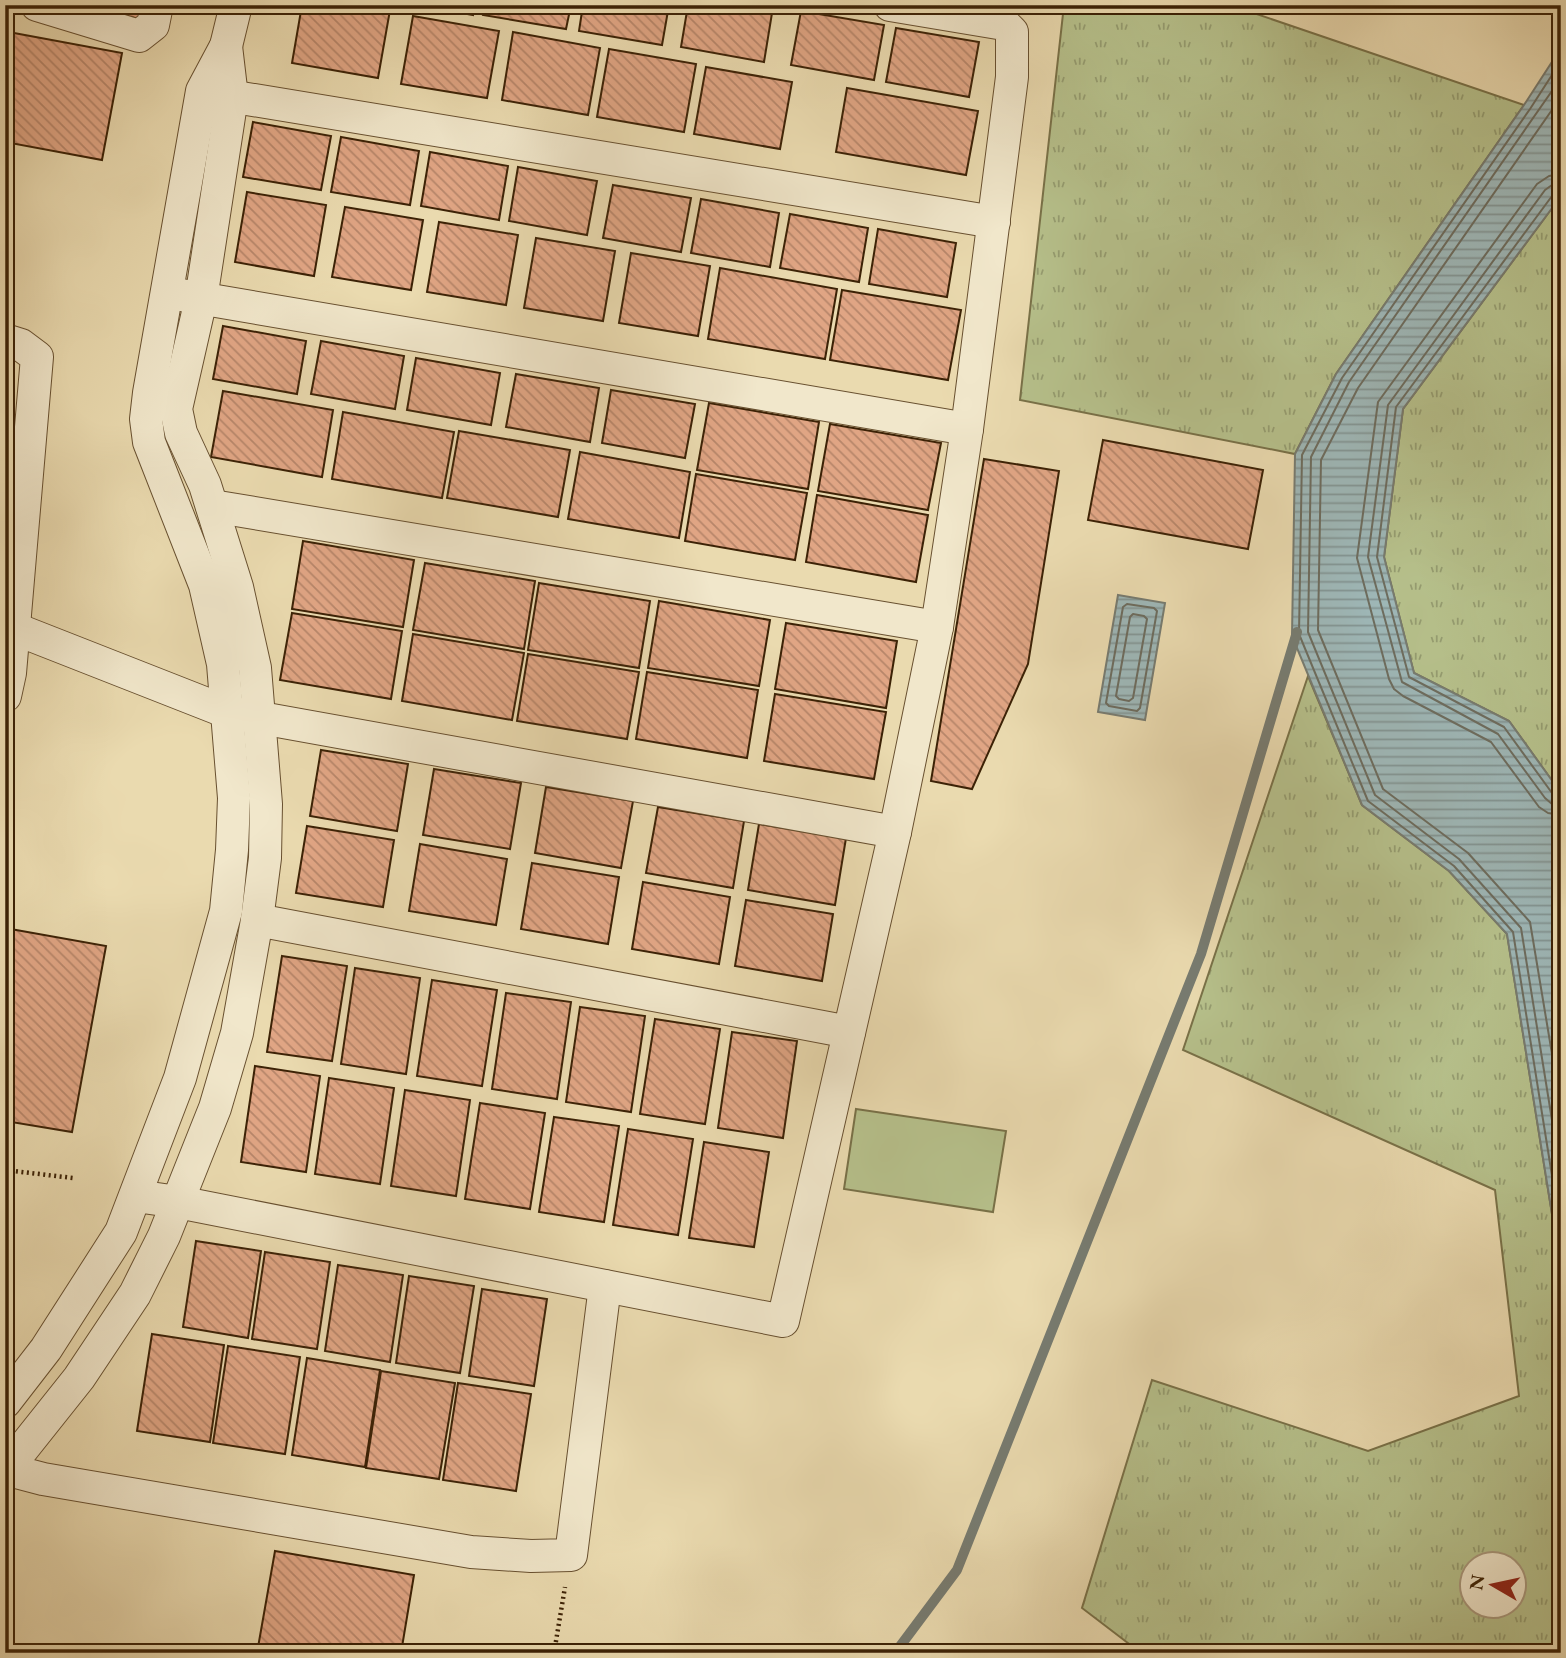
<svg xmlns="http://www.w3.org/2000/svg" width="1566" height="1658" font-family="'EB Garamond',serif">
<defs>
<pattern id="grass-tufts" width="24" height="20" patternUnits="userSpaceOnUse" patternTransform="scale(1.75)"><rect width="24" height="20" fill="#b6c08b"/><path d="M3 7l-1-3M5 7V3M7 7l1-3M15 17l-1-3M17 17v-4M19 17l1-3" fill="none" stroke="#959c70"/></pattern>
<pattern id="water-rules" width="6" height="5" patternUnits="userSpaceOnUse" patternTransform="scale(1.75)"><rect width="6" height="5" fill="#9eb7b7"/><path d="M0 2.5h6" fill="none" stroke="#829493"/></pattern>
<pattern id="building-back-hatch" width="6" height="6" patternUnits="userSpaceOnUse" patternTransform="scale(1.75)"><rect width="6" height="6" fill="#e0a584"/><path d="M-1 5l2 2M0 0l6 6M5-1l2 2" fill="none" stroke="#b7866a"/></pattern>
</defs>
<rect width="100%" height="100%" fill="#eadaaf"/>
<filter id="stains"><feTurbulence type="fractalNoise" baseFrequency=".00286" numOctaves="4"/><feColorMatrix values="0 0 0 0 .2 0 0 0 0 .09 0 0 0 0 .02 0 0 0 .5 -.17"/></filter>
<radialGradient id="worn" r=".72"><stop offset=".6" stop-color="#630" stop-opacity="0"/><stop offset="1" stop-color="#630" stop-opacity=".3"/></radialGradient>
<g fill="url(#grass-tufts)" stroke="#797148" stroke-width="2" fill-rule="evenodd">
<polygon points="1064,5 1230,5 1524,105 1336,374 1295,454 1020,400"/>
<polygon points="1561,196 1561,793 1509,721 1414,673 1384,557 1403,409"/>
<path d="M1308 676 1362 805 1449 871 1507 934 1561 1270V1653H1141L1082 1608 1152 1380 1368 1451 1519 1396 1495 1190 1183 1050ZM1472 1564H1514V1606H1472Z"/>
</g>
<polygon fill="#b6c08b" stroke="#797148" stroke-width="2" points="856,1109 1006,1131 993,1212 844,1189"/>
<g fill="url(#water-rules)" stroke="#777b70" stroke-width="2">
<polygon points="1561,48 1561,196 1403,409 1384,557 1414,673 1509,721 1561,793 1561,1270 1507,934 1449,871 1362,805 1292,636 1295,454 1336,374 1524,105"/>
<polygon points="1118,595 1165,603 1145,720 1098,712"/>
</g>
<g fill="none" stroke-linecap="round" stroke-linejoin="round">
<g stroke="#6d6c5e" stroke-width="2">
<polyline points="1561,61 1530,109 1342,378 1302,455 1299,634 1368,801 1454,866 1513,932 1561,1232"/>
<polyline points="1561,78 1349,382 1311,457 1308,632 1375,795 1459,859 1521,928 1561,1176"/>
<polyline points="1561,97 1358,388 1321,460 1318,630 1383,789 1468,853 1530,922 1561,1108"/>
<polyline points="1561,174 1549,176 1537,184 1378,402 1357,558 1389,679 1394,689 1403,696 1491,742 1539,807 1548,813 1561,815"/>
<polyline points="1561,184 1552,185 1545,190 1388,405 1368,557 1402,682 1498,734 1545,798 1552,804 1561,805"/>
<polyline points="1561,193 1552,196 1396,407 1377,557 1409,677 1504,727 1552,793 1561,796"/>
<polygon points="1127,604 1154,608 1157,611 1140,708 1137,711 1109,706 1106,703 1123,607"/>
<polygon points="1133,614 1144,616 1147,619 1133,698 1129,701 1119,699 1116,696 1130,617"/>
</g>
<polyline stroke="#777b70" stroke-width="10" points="895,1653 957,1570 1201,954 1297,632"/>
</g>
<g fill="url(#building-back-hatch)" stroke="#3c2206" stroke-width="2">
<polygon points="72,5 143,5 140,19"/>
<polygon points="302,5 362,5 390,10 378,78 292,63"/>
<polygon points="418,5 474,5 473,15"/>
<polygon points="485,5 571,5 566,29 483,15"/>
<polygon points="583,5 669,5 662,45 579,31"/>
<polygon points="688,5 773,7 764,62 681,47"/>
<polygon points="801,11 884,25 874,80 791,65"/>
<polygon points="413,16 499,31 487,98 401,84"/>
<polygon points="896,28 979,42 969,97 886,82"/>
<polygon points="513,32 600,48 588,115 502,100"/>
<polygon points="14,33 122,53 102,160 5,142 5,81"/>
<polygon points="609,49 696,64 684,132 597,117"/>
<polygon points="706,67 792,82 780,149 694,134"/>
<polygon points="847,88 978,111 966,175 836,152"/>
<polygon points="253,122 331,136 321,190 243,177"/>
<polygon points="341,137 419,151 410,205 331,192"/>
<polygon points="430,152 508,166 499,220 421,206"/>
<polygon points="518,167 597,181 587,235 509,221"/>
<polygon points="613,185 691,198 681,252 603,238"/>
<polygon points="247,192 326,205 314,276 235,262"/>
<polygon points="701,199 779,213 770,267 691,253"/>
<polygon points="345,207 423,220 411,290 332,277"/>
<polygon points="790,214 868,228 859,282 780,268"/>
<polygon points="439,222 518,235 506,305 427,292"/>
<polygon points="878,229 956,243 947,297 869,284"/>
<polygon points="5,237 11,239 5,268"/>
<polygon points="536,238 615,251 603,321 524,308"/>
<polygon points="631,253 710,266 698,336 619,323"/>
<polygon points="720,268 837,289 825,359 708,339"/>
<polygon points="842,290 961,310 948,380 830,360"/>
<polygon points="223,326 306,341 297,394 213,379"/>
<polygon points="321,341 404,356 395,409 311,394"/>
<polygon points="416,358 500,373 491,425 407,410"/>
<polygon points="516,374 599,388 590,442 506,427"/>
<polygon points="611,390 695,404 685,458 602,443"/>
<polygon points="223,391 333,410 322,477 211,457"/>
<polygon points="709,403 819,422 808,489 697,470"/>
<polygon points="343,412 454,432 442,498 332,479"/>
<polygon points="5,423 10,424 5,459"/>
<polygon points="830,424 941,443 928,510 818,491"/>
<polygon points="459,431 570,450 558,517 447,498"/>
<polygon points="1103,440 1263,470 1248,549 1088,520"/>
<polygon points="580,452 690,472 679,538 568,519"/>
<polygon points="984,459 1059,471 1028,664 972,789 931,781"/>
<polygon points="696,474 807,493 795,560 685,541"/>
<polygon points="817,495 928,515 916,582 806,562"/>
<polygon points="303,541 414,560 403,627 292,609"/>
<polygon points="425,563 535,581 524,649 413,630"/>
<polygon points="539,583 650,601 639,668 528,650"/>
<polygon points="659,601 770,620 759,686 648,668"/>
<polygon points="292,613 402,631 391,699 280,680"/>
<polygon points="786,623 897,641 886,708 775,689"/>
<polygon points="413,634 524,653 512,720 402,701"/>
<polygon points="528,654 639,672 627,739 517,721"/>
<polygon points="647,672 758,690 747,758 636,739"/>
<polygon points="775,694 886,712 874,779 764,761"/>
<polygon points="321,750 408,764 397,831 310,816"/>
<polygon points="434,769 521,783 510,849 423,835"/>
<polygon points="546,787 633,801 621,868 535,853"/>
<polygon points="658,807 744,821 733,888 646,873"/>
<polygon points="759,824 846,838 835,905 748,890"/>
<polygon points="307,826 394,840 383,907 296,893"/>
<polygon points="420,844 507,859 496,925 409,911"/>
<polygon points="532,863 619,877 608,944 521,929"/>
<polygon points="643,882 730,897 719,964 632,949"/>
<polygon points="746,900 833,914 822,981 735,966"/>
<polygon points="5,928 106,946 72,1132 5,1121"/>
<polygon points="282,956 347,966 332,1061 267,1052"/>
<polygon points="355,968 420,978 406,1074 341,1064"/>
<polygon points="432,980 497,990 482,1086 417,1076"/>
<polygon points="506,993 571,1002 557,1099 492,1089"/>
<polygon points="580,1007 645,1016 631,1112 566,1102"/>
<polygon points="655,1019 720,1029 705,1124 640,1114"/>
<polygon points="732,1032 797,1041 783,1138 718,1128"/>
<polygon points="255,1066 320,1076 306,1172 241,1162"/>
<polygon points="329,1078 394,1088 380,1184 315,1174"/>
<polygon points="405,1090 470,1100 456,1196 391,1186"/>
<polygon points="480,1103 545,1113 530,1209 465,1199"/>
<polygon points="554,1117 619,1126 604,1222 539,1212"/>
<polygon points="628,1129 693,1139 678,1235 613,1225"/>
<polygon points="704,1142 769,1152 754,1247 689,1238"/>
<polygon points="196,1241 261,1251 248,1338 183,1327"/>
<polygon points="265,1252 330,1262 317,1349 252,1339"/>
<polygon points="338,1265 403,1275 390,1362 325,1351"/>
<polygon points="409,1276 474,1286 460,1373 396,1363"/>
<polygon points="482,1289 547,1299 534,1386 469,1376"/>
<polygon points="152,1334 224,1345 210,1442 137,1431"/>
<polygon points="228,1346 300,1357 285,1454 213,1443"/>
<polygon points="307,1358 380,1370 365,1467 292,1455"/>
<polygon points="381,1371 455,1383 439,1479 366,1468"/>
<polygon points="458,1383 531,1394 516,1491 443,1480"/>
<polygon points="275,1551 414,1575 401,1653 257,1653"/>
</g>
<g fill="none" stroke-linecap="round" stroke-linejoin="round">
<defs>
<g id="minor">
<polyline points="37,5 139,36 153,25 157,5"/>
<polyline points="211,93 994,222"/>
<polyline points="181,295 967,429"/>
<polyline points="5,340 21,345 37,357 10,673 5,696"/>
<polyline points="212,506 937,627"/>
<polyline points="13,628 227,712 895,832"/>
<polyline points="257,920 849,1032"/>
<polyline points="136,1196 178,1202 783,1321 895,832 937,627 967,429 1012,77 1012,32 1004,24 890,5"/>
<polyline points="5,1402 46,1349 121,1232 180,1078 226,911 232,850 234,798 223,664 205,585 149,442 146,419 149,393 202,91 226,46 236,5"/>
<polyline points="5,1469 43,1479 471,1552 531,1556 571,1555 605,1286"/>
<polyline points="5,1471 79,1378 135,1294 164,1236 215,1108 237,1033 257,920 265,858 266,804 255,668 237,587 205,485 181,433 176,409 201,299 232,97 226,46"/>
</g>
</defs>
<use href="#minor" stroke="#685030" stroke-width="34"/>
<g stroke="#3c2206" stroke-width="4.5" stroke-dasharray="2 3.5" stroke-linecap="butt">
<polyline points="5,1170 73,1178"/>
<polyline points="554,1653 565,1587"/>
</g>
<use href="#minor" stroke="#f1e7cb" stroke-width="32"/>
</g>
<rect width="1566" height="1658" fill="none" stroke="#eadaaf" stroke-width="28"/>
<rect x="7" y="7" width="1552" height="1644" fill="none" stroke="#3c2206" stroke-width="3.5"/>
<rect x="14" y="14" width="1538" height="1630" fill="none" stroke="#3c2206" stroke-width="2"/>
<g transform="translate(1493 1585) rotate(279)"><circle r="33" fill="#f1e7cb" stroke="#a9987c" stroke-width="2"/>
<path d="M0-5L12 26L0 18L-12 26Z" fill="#8f2418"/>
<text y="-10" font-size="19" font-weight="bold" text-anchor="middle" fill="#3c2206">N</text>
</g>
<rect width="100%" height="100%" filter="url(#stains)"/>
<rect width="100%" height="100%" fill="url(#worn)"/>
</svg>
